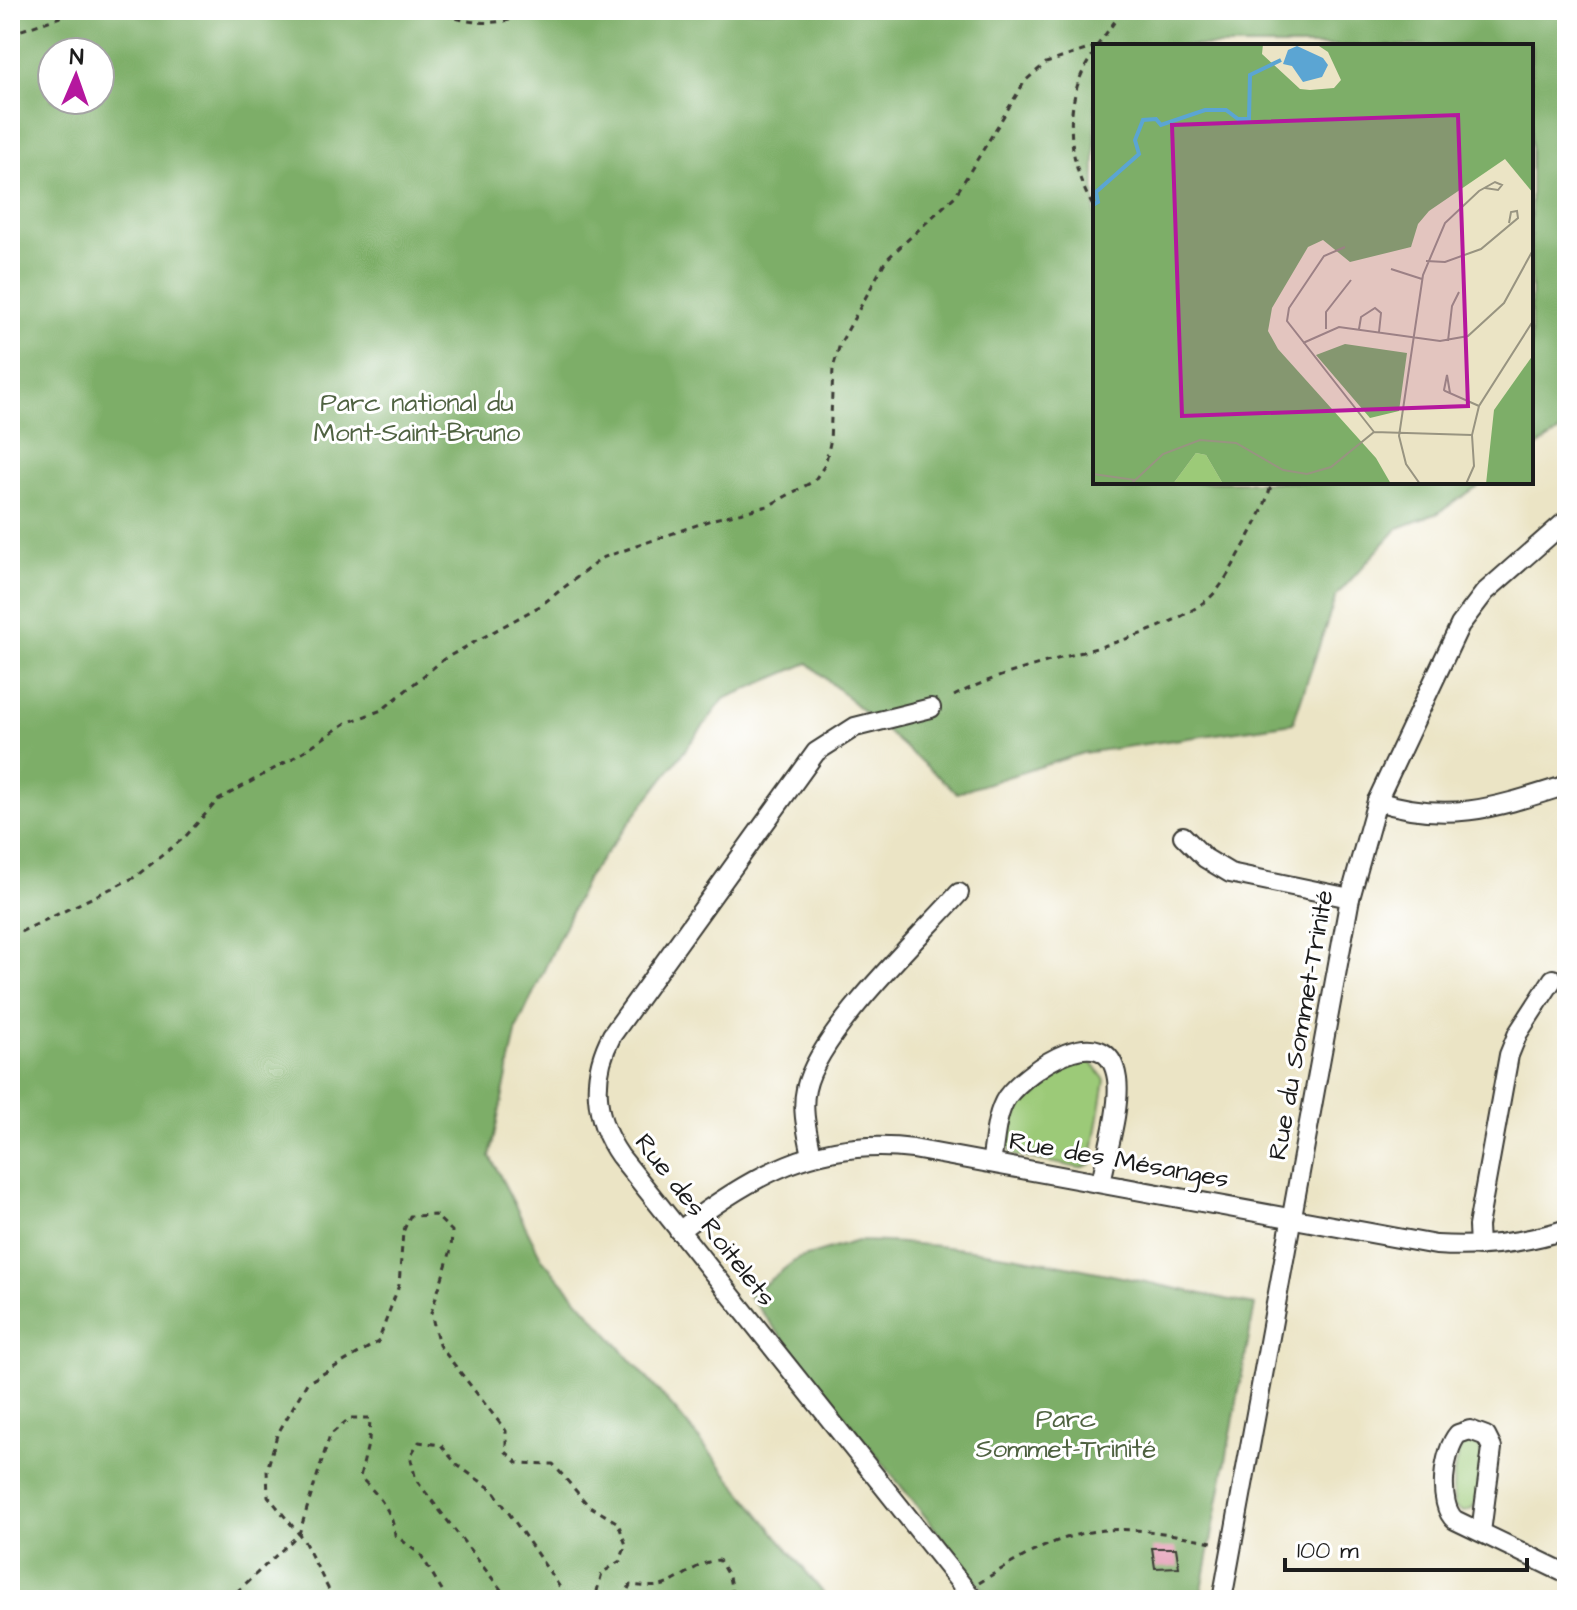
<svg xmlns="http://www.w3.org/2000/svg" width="1577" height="1610" font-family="'Architects Daughter',sans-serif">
<rect width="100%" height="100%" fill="#fff"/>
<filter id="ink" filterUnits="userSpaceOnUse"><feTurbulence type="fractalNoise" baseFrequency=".0125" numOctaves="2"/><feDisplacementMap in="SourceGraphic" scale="16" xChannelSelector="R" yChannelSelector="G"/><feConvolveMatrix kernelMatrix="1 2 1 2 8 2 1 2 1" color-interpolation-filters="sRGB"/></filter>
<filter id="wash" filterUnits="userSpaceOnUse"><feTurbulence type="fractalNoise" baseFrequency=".006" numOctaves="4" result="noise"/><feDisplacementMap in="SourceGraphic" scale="32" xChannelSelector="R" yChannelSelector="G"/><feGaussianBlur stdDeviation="1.8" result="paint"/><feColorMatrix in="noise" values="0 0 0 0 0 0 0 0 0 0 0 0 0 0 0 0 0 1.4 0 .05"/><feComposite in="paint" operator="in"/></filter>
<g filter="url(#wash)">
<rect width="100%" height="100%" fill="#ebe4c5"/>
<g fill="#9cca78" stroke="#5c734a" stroke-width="2">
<polygon points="1072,1061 1091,1062 1105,1080 1091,1164 1080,1168 1013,1155 1007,1145 1015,1105"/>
<path d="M1466 1442 1478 1444C1486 1458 1480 1496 1472 1509L1464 1512 1455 1508C1451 1492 1453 1452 1466 1442Z"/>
</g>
<g fill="#7dae68" stroke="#4c6542" stroke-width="2" fill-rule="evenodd">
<path d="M10 10H1567V427L1531 451V46H1095V482H1484L1438 513 1398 528 1336 596 1293 723 1083 753 957 793 808 663 724 699 587 878 517 1028 490 1156 542 1259 677 1412 829 1600H10ZM52 52H100V100H52Z"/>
<path d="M857 1241C991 1243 1124 1279 1255 1305L1200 1600H992L749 1296 797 1259Z"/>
</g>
<g id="blocks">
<polygon fill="#e191ac" points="1152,1548 1176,1548 1179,1567 1155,1568"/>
</g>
</g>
<g filter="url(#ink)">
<use href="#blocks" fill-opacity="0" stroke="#3b3a35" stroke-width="2"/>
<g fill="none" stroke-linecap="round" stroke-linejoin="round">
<defs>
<g id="minor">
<path d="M931 708 855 727 816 752 612 1035C590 1076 594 1119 620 1156L974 1600"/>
<path d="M1377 801C1449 824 1497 807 1567 785"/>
<polyline points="1183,836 1205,858 1230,873 1350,898"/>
<path d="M812 1156C808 1134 801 1111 806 1089 818 1033 919 938 959 893"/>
<path d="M991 1163C995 1143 995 1115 1007 1097 1027 1070 1108 1014 1117 1079 1121 1107 1106 1155 1101 1183"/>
<path d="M679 1231C750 1176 819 1137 913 1149L1436 1245C1481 1248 1525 1243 1567 1229"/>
<polyline points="1479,1246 1478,1226 1509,1055 1518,1033 1553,979"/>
<path d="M1481 1532 1492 1448 1486 1436 1470 1430 1458 1434C1443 1451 1437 1505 1455 1520L1567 1574"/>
<polyline points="1222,1600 1350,898 1377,801 1460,625 1485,592 1567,520"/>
</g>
</defs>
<use href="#minor" stroke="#3b3a35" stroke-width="22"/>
<g stroke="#3b3a35" stroke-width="3" stroke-dasharray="6 6" stroke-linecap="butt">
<path d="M434 10C464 25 505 28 534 10"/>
<polyline points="10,34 81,10"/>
<polyline points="1097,46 1123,10"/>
<path d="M1095 52C1061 95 1066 164 1095 209"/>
<path d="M954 696C1029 656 1143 649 1207 600 1223 588 1235 561 1245 544 1256 524 1266 505 1272 482"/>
<polyline points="10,937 135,877 185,837 218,800 295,757 346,723 382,710 444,659 540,606 602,558 714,519 768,506 814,481 825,465 830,443 833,368 840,344 886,260 955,196 1025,81 1046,63 1095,47"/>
<path d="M979 1583C1075 1522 1107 1520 1217 1543"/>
<path d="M228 1600 299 1534 330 1435 350 1418H370L369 1440 360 1477C377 1494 393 1511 395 1535L421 1555 448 1600"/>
<polyline points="334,1600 303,1539 268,1496 267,1470 277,1435 307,1383 378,1342 399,1285 403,1232 410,1216 435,1215 452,1231 451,1250 431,1313 439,1345 506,1431 506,1452 518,1463 553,1464 588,1505 618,1523 626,1545 620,1561 602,1573 597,1591 585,1600"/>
<polyline points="509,1600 416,1480 410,1456 419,1442 441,1445 457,1465 493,1490 566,1596 582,1600"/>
<path d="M623 1600 630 1585C641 1586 654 1588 664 1585 684 1578 699 1561 719 1560L729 1577 732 1592 724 1600"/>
</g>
<use href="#minor" stroke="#fff" stroke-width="18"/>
</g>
</g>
<g text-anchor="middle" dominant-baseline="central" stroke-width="6" stroke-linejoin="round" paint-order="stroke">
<g font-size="26" fill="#4f6241" stroke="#fff">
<text x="417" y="403">Parc national du<tspan x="417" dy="30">Mont-Saint-Bruno</tspan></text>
<text x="1066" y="1419">Parc<tspan x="1066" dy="30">Sommet-Trinité</tspan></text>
</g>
<g font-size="26" fill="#1c1c1c" stroke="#fff">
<text transform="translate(1301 1025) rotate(-80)">Rue du Sommet-Trinité</text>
<text transform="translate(1119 1160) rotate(10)">Rue des Mésanges</text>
<text transform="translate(705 1220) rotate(52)">Rue des Roitelets</text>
</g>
</g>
<g transform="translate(1093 44)">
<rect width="440" height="440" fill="#ebe4c5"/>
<path d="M103 409 113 411 130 440H80Z" fill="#9cca78"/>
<path d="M0 0H170L169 10 207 45 217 46 241 44 248 36 235 8 223 0H440V149L412 115 336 167 325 180 318 203 257 218 230 196 215 203 179 264 175 287 185 305 283 414 298 440H130L113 411 103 409 80 440H0ZM252 300 314 309 306 367 277 374 223 311ZM440 311V440H393L401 366Z" fill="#7dae68"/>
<path d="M204 2 230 14 235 21 229 33 210 38 199 22 190 20 195 6Z" fill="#5ba5d3"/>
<path fill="none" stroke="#5ba5d3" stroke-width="4" d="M0 161 5 158 3 148 46 110 42 96 50 76 63 75 68 81 112 66H133L145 75H156L157 31 188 16"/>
<path fill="none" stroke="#989481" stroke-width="2" d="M252 203 231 212 196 264 194 277 281 388M333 217 352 218 388 205 425 174 424 167 418 168 416 179M298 225 329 235M233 285V268L258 236M266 285 268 273 282 264 288 269 286 288M355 297 359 262 366 248M210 299 246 283 347 297 375 292 411 259 440 206M357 349 354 331 351 346 352 347 386 362M0 430 42 436M38 440 70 410 107 396 143 399 190 426 214 430 238 423 281 388 379 391M327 440 313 420 306 392 330 231 352 179 386 147 402 138 409 141 405 146 392 144M373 440 381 422 379 391 386 362 440 277"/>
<path fill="#b5179e" fill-opacity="0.15" stroke="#b5179e" stroke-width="4" d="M365 71 375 362 89 372 79 81Z"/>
<rect width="440" height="440" fill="none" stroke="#1c1c1c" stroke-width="4"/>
</g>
<rect width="1577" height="1610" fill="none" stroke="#fff" stroke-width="40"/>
<g transform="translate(76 76) rotate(2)"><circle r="38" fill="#ffffff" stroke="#a4a4a4" stroke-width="2"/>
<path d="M0-6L14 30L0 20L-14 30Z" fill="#b5179e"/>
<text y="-12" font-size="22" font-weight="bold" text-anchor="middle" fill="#1c1c1c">N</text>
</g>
<path d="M1285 1558v12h242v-12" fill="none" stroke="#1c1c1c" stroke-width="4"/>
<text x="1297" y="1558" font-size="24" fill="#1c1c1c" stroke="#ffffff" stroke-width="6" paint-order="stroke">100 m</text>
</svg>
